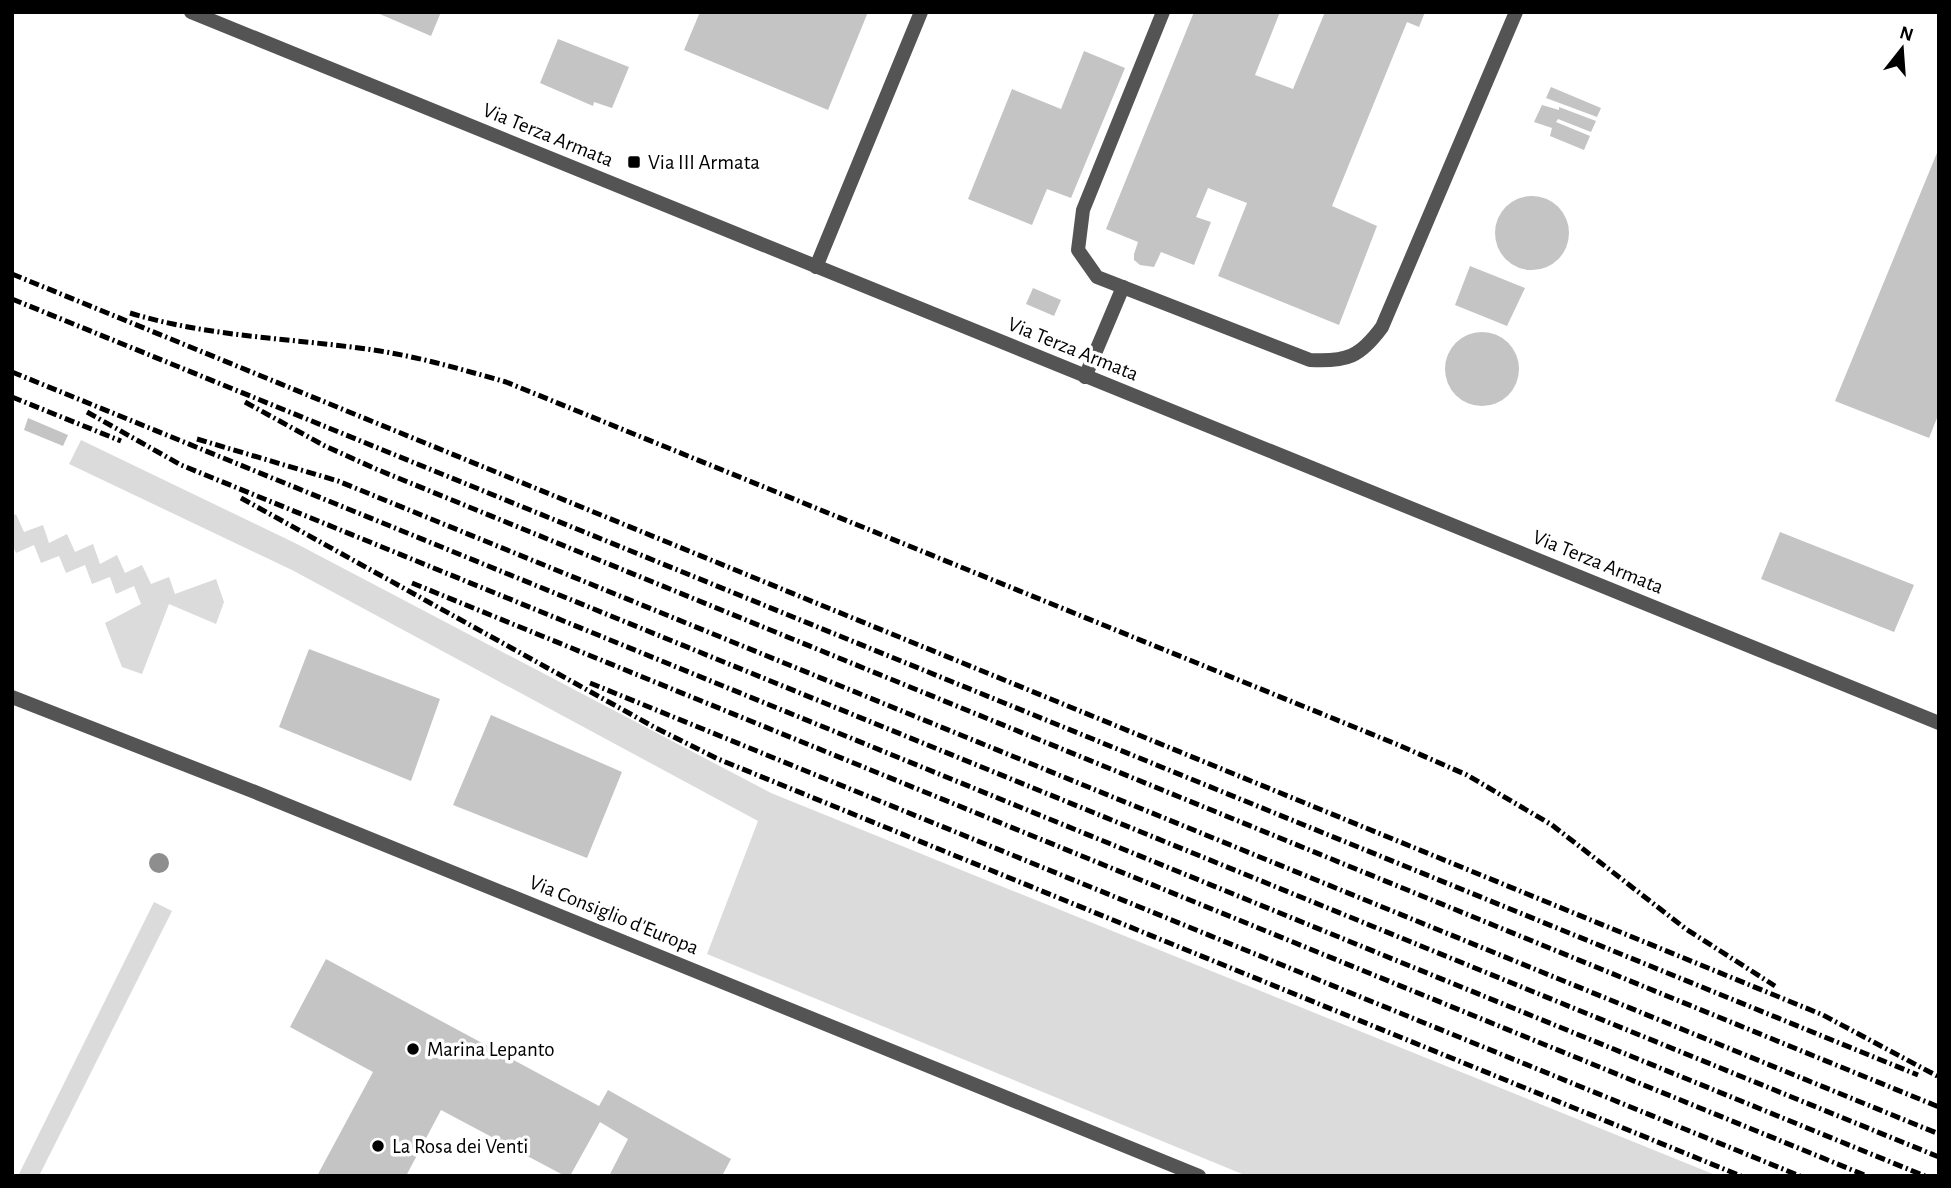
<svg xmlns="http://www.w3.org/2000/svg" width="1951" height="1188" font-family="'Alegreya Sans',sans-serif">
<rect width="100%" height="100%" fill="#fff"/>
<g fill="#dbdbdb">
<polygon points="81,440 297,544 771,793 1718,1176 1247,1176 707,954 758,821 292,570 69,464"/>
<polygon points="16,514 24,532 43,525 49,543 67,534 75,552 93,544 100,564 117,555 125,573 142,565 151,584 169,577 175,594 216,579 224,602 216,624 169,604 142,674 122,667 105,623 141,604 134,586 116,594 110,577 92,584 85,565 66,573 59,556 41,563 34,545 16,553 12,544 12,516"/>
<polygon points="154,902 172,911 39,1176 18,1176"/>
</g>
<g fill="#c4c4c4">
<polygon points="375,12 441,12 431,36"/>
<polygon points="700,12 868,12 828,110 684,50"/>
<polygon points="1194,12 1280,12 1255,75 1293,89 1325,12 1425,12 1419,27 1407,22 1332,206 1377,226 1339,325 1218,276 1247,203 1208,188 1196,217 1211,222 1194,265 1161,252 1154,267 1140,265 1134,260 1134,254 1138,242 1106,229"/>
<polygon points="558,39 629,67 612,108 594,102 593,106 540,83"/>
<polygon points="1084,51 1125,68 1071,198 1047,189 1032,225 968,199 1012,89 1061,109"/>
<polygon points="1551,87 1601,108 1597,117 1546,98"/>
<polygon points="1542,105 1559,110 1559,107 1596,121 1591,132 1558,119 1556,122 1590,136 1584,150 1550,136 1552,128 1534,122"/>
<polygon points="1939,148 1939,413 1929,438 1835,401"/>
<circle cx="1532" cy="233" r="37"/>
<polygon points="1470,266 1525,288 1507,326 1455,305"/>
<polygon points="1033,288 1061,300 1054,316 1026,304"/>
<circle cx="1482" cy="369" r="37"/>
<polygon points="28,418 68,435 63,446 24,430"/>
<polygon points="1780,532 1914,585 1894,632 1761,579"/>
<polygon points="309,649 440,699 411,781 279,727"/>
<polygon points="491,715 622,772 587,858 453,805"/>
<polygon points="326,959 599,1106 608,1090 731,1159 722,1176 609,1176 628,1139 600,1122 570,1176 565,1176 441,1110 406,1176 317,1176 373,1072 290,1027"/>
</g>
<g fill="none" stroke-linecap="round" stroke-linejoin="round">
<g stroke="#545454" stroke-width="14">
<path d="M1163 12 1083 210 1078 250 1097 277 1310 360C1347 362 1360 357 1382 327L1516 12"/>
<polyline points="816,267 921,12"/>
<polyline points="1085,377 1123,287"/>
</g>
<g stroke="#545454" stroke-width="14">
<polyline points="191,12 1939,723"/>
<polyline points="12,697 255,792 1199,1176"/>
</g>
<g stroke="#000" stroke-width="5" stroke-dasharray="10 3.5 2 3.5" stroke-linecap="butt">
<polyline points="12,274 1823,1015 1939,1077"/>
<polyline points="12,299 1918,1075"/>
<path d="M130 313C212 338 296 338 380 351 423 358 464 370 506 382L1396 744 1467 775 1552 825 1686 929 1775 986"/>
<polyline points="12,372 1939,1157"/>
<polyline points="12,397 121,441"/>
<polyline points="245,402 325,446 376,469 1939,1107"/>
<polyline points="87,412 181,465 1925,1176"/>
<polyline points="197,439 338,481 1939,1134"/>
<polyline points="241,498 654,727 718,759 1741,1176"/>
<polyline points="412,583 1867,1176"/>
<polyline points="590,683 1800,1176"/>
</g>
</g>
<circle fill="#8e8e8e" cx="159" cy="863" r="10"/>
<g fill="#000" stroke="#fff" stroke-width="2.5">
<rect x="627" y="155" width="14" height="14" rx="3.5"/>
<circle cx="413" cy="1049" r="7"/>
<circle cx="378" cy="1146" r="7"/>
</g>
<g text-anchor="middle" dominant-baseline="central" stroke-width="7" stroke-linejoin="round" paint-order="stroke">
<g font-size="21" fill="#000" stroke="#fff">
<text transform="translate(548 135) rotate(22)">Via Terza Armata</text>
<text transform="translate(1073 349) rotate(22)">Via Terza Armata</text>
<text transform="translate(1598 562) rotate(22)">Via Terza Armata</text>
<text transform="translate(614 915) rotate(22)">Via Consiglio d'Europa</text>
</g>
<g font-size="21" fill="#000" stroke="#fff" text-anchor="start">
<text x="648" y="162">Via III Armata</text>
<text x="427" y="1049">Marina Lepanto</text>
<text x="392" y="1146">La Rosa dei Venti</text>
</g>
</g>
<rect width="1951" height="1188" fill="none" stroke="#000000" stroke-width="28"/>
<g transform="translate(1902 49) rotate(17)" stroke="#ffffff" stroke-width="5" paint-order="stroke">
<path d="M0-5L12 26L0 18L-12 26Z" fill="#000000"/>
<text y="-10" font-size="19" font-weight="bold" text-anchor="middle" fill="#000000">N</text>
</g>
</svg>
